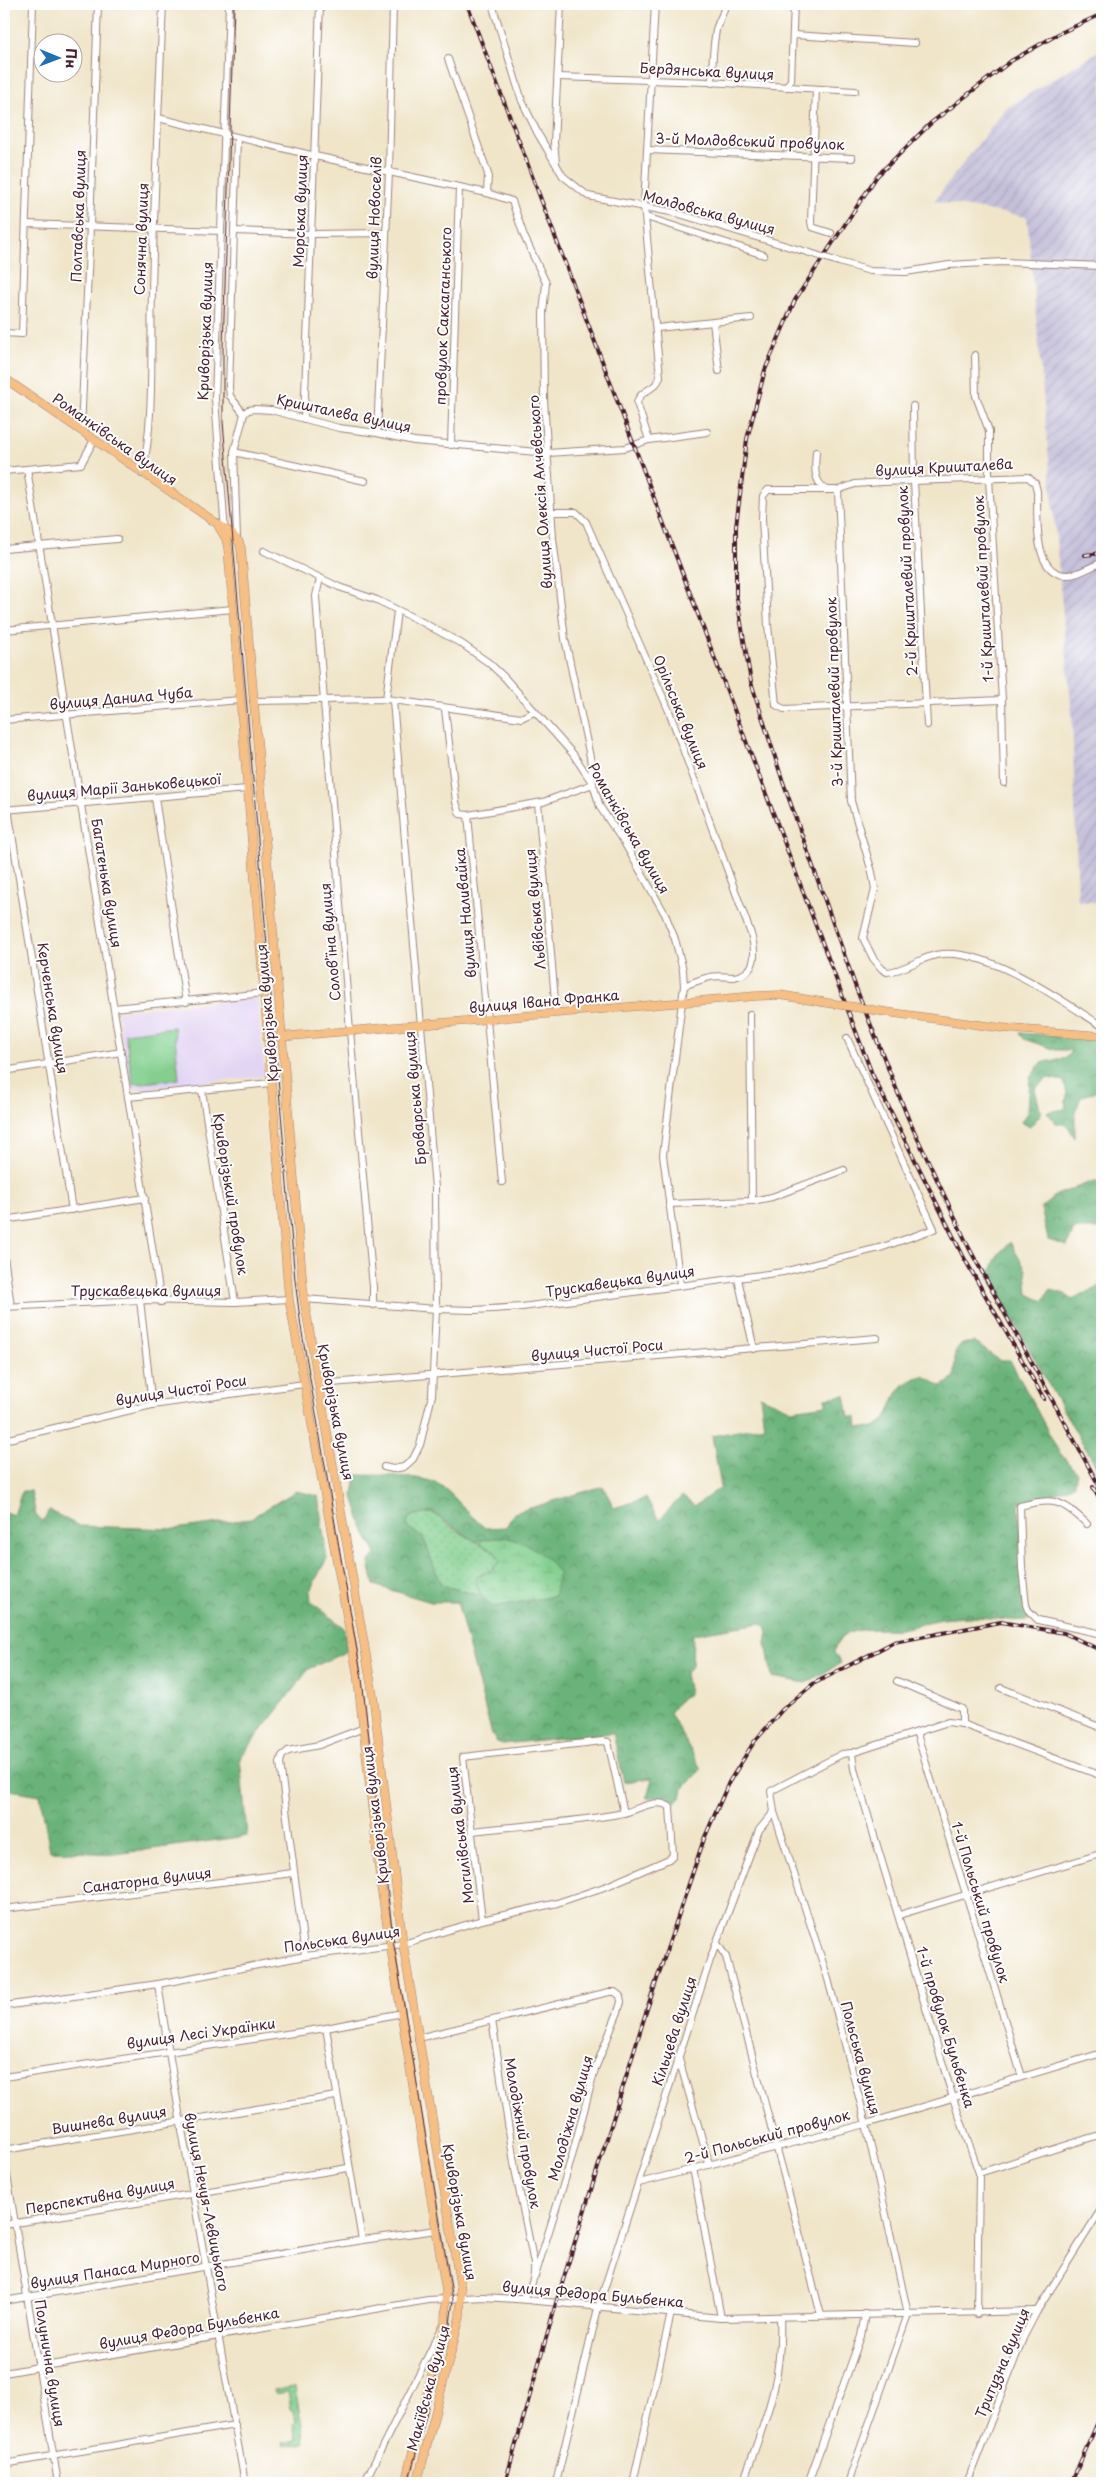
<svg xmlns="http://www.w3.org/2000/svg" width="1106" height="2487" font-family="'Playpen Sans',sans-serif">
<defs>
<pattern id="industrial-furrows" width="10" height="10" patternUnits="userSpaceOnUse" patternTransform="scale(1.25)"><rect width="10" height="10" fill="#c5c0da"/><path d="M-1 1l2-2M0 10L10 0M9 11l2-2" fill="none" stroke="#aba5bb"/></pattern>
<pattern id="grass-dots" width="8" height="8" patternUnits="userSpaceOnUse" patternTransform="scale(1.25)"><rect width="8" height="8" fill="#82cf8e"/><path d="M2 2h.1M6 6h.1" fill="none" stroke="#72b17b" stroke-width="1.8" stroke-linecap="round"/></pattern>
<pattern id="forest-crowns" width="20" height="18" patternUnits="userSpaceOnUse" patternTransform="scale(1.25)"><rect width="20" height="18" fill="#69b279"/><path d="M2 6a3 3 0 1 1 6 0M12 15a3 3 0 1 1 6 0" fill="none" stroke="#589063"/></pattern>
<pattern id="wetland-marsh" width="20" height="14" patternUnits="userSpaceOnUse" patternTransform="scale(1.25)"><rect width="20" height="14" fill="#82cf8e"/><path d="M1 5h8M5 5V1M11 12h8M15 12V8" fill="none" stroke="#72b17b"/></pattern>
</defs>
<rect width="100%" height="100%" fill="#fff"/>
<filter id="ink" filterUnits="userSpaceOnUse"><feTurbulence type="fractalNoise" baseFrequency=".02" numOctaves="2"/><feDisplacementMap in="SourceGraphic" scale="10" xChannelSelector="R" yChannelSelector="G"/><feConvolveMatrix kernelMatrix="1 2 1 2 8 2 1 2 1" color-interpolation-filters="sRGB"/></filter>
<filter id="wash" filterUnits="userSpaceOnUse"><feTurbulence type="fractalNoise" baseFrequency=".0096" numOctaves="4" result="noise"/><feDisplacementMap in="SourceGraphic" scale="20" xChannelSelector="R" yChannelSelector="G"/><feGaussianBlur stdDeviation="1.12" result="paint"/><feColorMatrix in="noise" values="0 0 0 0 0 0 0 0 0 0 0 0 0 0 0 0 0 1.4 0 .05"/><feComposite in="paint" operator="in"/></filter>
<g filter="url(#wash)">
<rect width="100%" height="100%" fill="#f0e5c9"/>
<polygon fill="#e2d4f3" points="257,998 265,1076 130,1090 117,1011"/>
<polygon fill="url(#industrial-furrows)" points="1102,49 1102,903 1078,901 1072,715 1027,217 934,201 1005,109"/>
<g fill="url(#grass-dots)" stroke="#66775c">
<polygon points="433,1513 454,1529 494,1551 501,1561 490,1571 475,1578 481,1596 441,1585 407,1527 408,1519 414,1515"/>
<polygon points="295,2387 305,2443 284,2446 283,2443 296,2440 293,2423 296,2422 294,2410 291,2410 288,2392 275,2394 274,2390"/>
</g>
<g fill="url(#forest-crowns)" stroke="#5a6852" fill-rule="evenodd">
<polygon points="1020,1033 1102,1039 1102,1084 1096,1091 1081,1097 1075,1112 1075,1138 1067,1125 1056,1123 1047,1112 1065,1109 1067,1094 1064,1081 1047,1078 1035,1089 1041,1114 1030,1127 1021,1122 1028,1111 1030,1078 1041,1063 1067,1057 1071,1050 1056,1050 1024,1039"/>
<polygon points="1094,1181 1102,1181 1102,1224 1097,1229 1074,1229 1067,1246 1048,1240 1041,1208 1056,1195"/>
<polygon points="1010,1242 1026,1270 1028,1294 1043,1301 1050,1290 1065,1294 1072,1300 1102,1285 1102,1476 1056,1398 989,1276 997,1256"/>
<path d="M974 1342 999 1360H1010L1059 1452 1077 1473 1074 1485 1061 1491 1019 1504 1025 1605 1034 1619C1013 1623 993 1617 972 1617 961 1617 949 1618 937 1620 925 1622 912 1628 900 1629 879 1631 837 1622 834 1653L841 1663 806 1683 772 1677 766 1643 768 1632 766 1626 761 1623 693 1634 692 1666 685 1674 689 1694 681 1698 670 1713 701 1769 683 1789 681 1798 675 1803 666 1796 647 1798 652 1778 624 1782 613 1733 503 1744 497 1742 492 1735 457 1602H431L374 1585 369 1563 376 1554 363 1528 353 1496 356 1475C374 1475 425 1475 440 1485 454 1495 469 1515 485 1528L506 1527 514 1513 603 1486 614 1508 646 1498 659 1520 682 1496 695 1506 721 1487 712 1436 764 1426 760 1396 792 1410 826 1405V1398L845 1395 849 1417H857L858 1427C863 1427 870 1428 874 1427 899 1417 885 1383 924 1376L940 1386 948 1383 955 1376V1352L961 1344ZM433 1513 475 1541 504 1537 554 1596 493 1607 481 1596 441 1585 423 1537 407 1527 408 1519 414 1515Z"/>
<polygon points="22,1491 31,1491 36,1516 43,1521 49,1510 79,1526 175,1529 249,1519 296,1491 318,1496 327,1558 310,1591 311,1601 344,1628 347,1651 309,1669 240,1758 247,1836 116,1854 50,1851 40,1795 4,1789 4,1512 14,1515"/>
</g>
<path fill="url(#wetland-marsh)" stroke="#66775c" d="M504 1537C531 1544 541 1551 559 1573L554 1596 493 1607 481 1596 475 1578 490 1571 501 1561 494 1551 475 1541Z"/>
<polygon fill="#82cf8e" stroke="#66775c" points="174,1027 179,1079 133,1084 125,1033"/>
</g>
<g filter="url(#ink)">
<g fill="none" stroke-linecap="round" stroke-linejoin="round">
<defs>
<g id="minor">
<polyline points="492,4 522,101 538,134 563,176 588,196 676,213 810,253"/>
<polyline points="794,35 915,43"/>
<polyline points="448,59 488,174 487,193"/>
<polyline points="558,77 709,82 855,91"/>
<path d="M712 83C712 65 713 47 716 30 718 21 724 14 725 4"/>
<polyline points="786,87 791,80 794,4"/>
<polyline points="816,89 811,222 812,227 831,233"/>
<polyline points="158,118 315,156 487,193 512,201 524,236 546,283 543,313 544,400 553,538 565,639 590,757 593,784"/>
<polyline points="237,138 229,388 230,396 244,414"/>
<polyline points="647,150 852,158"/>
<polyline points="556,162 554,143 561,4"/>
<polyline points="646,217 764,255"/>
<polyline points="26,224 221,231"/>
<polyline points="234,231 312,234 386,233"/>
<polyline points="839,262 870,271 906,272 949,265 1003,262 1102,266"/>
<polyline points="713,322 719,371"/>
<polyline points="657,328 751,318"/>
<polyline points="4,333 22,334 33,4"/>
<polyline points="975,355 976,396 989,431 989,478 1002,700 1004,783"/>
<polyline points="913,406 914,481 927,725"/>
<polyline points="244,414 248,410 255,409 271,410 339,428 377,433 414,441 548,453 625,448 649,440 707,432"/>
<polyline points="304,419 320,4"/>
<polyline points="81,430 90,226 98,4"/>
<polyline points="377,433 389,172 393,4"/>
<path d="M649 440 637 403C640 389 656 391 660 377L644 206 655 4"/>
<polyline points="451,445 459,187"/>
<polyline points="234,452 365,481"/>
<path d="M816 452C815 466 813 479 824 488"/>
<polyline points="27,469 161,1302"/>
<polyline points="4,471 81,464 94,440"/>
<path d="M142 474C155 419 150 349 152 292 154 196 159 100 163 4"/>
<path d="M838 490 851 801 872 872 875 889 863 938 873 958 882 969 887 972C906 971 923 955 942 954 991 950 1061 1000 1102 1026"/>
<path d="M552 512H576L586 522 669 711 751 934C756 952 758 974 733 977 725 977 718 975 710 977 701 979 692 983 684 986"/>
<polyline points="225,532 215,399 229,4"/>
<polyline points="237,538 234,452 244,414"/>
<polyline points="4,549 117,539"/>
<polyline points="264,551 339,587 377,600 422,622 462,644 489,663 504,677 573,754 593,784 600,807 625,844 665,914 675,939 683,970 684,986 663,1155 680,1284"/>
<polyline points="320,578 316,596 318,625 350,1031 373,1287 373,1305"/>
<polyline points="4,630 233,609"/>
<polyline points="386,699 397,611"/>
<path d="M1002 700 784 709 776 705 768 625 762 519 763 496 768 490H838L855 484 882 482 1028 477 1035 483 1037 491C1038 516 1032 572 1065 575 1078 576 1090 566 1102 563"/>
<polyline points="253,701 386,699 521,718 534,712"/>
<polyline points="445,709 456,802 460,814 468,815 502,1182"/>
<polyline points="4,720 240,700"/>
<polyline points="155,798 186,1002"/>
<polyline points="538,803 556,1012"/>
<polyline points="8,809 72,1210"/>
<polyline points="4,810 247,789"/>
<polyline points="468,815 543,802 593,784"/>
<polyline points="114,1008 264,993"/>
<polyline points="750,1014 752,1201"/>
<polyline points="4,1071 121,1052"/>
<polyline points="202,1090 235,1302"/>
<polyline points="128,1097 271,1083"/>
<polyline points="669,1204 752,1201 772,1197 844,1170"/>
<polyline points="4,1220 145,1198"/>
<polyline points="4,1256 11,1306"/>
<polyline points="738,1279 754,1349"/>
<polyline points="304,1299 436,1309 475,1310 522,1307 783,1272 883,1247 934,1229 847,1038"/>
<polyline points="140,1300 152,1405"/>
<polyline points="4,1307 140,1300 235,1302 289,1299"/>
<polyline points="319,1384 877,1338"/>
<polyline points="4,1440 152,1405 304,1384"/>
<polyline points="384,1467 393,1469 404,1467 413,1459 420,1445 432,1395 436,1309 435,1188 393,701"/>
<path d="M1087 1524C1062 1500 1054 1497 1020 1506L1022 1568 1026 1605 1028 1610 1038 1620 1102 1634"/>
<polyline points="897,1681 962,1709 962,1724"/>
<polyline points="1001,1688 1102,1728"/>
<polyline points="917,1734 1022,2077"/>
<polyline points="852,1753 854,1769 953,2098 979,2173 977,2314"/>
<polyline points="774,1812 828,1979 866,2124 908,2314 848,2483"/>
<polyline points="4,1909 293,1873"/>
<polyline points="899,1915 1100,1854"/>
<polyline points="482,1920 463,1757 603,1741 608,1742 624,1813"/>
<polyline points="717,1943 726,1957 821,2315"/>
<polyline points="305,1956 280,1763 282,1756 288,1751 319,1745 364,1728"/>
<path d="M158 1984C184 2151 215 2317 245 2483"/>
<path d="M4 2006 158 1984 305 1956 403 1944 482 1920 557 1903 607 1886 669 1859 673 1855 670 1807C656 1797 638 1810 623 1813 574 1823 523 1825 473 1831"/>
<path d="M492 2020 515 2169 534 2264C535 2278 532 2286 524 2297L520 2298"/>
<polyline points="326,2028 362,2240"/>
<polyline points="418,2038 609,1992 615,1992 620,1996 621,2002 618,2012 595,2069 571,2160 535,2276"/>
<polyline points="679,2059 709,2163"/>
<polyline points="4,2077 326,2028 402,2013"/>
<polyline points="4,2150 336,2096"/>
<polyline points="4,2157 58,2483"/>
<polyline points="693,2168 721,2318"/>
<polyline points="979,2173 1102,2134"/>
<polyline points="639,2183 866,2124 1102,2053"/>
<polyline points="4,2225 348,2168"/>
<polyline points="4,2301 362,2240 437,2230"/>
<polyline points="4,2373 428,2300 483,2297 516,2299 721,2318 1037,2311"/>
<polyline points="4,2464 235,2425"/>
<polyline points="364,2483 442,2328"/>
<polyline points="556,2483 598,2308 710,1960 759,1830 774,1812 771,1791 842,1754 852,1753 948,1722 962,1724 1102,1776"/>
<polyline points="633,2483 671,2313"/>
<path d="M743 2483C764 2421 783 2385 780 2317"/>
<polyline points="808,2483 861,2336 865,2314"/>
<polyline points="967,2483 1023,2338 1037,2311 1102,2208"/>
</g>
<g id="major">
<polyline points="4,378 231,533 239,542 241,548 304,1299 373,1695 403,1944 461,2290 460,2317 417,2483"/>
<polyline points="219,527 226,539 228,548 289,1299 357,1672 381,1887 446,2291 445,2322 405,2483"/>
<polyline points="886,1012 1002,1028 1102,1036"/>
<polyline points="267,1038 756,996 780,995 822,1002"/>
</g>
</defs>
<use href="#minor" stroke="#9d827a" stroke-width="8"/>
<use href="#major" stroke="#9d827a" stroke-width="9"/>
<use href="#minor" stroke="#fff" stroke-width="6"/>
<use href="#major" stroke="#f5bf86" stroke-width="8"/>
<polyline stroke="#4a1f2b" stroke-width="1" points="234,4 223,347 223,422 295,1280 301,1327 362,1679 394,1945 453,2300 450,2324 408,2483"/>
<defs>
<g id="rail">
<polyline points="467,4 872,1074 963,1256 1044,1399"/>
<polyline points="1102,14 1060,33 1011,61 931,123 877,176 795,300 765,370 747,439 736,526 736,593 751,682 783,782 856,988 908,1118 969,1248 1102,1491"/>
<polyline points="1085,555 1102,553"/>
<polyline points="1093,1487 1102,1504"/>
<polyline points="505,2483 556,2303 647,2009 704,1839 729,1782 754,1742 782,1710 813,1684 894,1642 1001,1622 1064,1633 1102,1651"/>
<polyline points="1071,2483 1102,2413"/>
</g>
</defs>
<use href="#rail" stroke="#4a1f2b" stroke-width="4"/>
<use href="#rail" stroke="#fff" stroke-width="2" stroke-dasharray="5.5" stroke-linecap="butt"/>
<defs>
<polyline id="minor-bridge" points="810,253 839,262"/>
<polyline id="major-bridge" points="822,1002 886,1012"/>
</defs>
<use href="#minor-bridge" stroke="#9d827a" stroke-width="8" stroke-linecap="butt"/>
<use href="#major-bridge" stroke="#9d827a" stroke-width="9" stroke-linecap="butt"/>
<use href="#minor-bridge" stroke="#fff" stroke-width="6"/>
<use href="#major-bridge" stroke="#f5bf86" stroke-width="8"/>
</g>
</g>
<g text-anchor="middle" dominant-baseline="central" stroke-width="4" stroke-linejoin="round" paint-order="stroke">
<g font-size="14" fill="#4a1f2b" stroke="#fff">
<text transform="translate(707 71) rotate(3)">Бердянська вулиця</text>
<text transform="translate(750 141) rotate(2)">3-й Молдовський провулок</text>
<text transform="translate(300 211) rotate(-88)">Морська вулиця</text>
<text transform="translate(709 212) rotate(15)">Молдовська вулиця</text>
<text transform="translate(78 216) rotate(-88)">Полтавська вулиця</text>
<text transform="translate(374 218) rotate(-88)">вулиця Новоселів</text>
<text transform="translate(141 239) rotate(-88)">Сонячна вулиця</text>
<text transform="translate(443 316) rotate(-88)">провулок Саксаганського</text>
<text transform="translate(205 331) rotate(-88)">Криворізька вулиця</text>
<text transform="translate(344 413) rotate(12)">Кришталева вулиця</text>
<text transform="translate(115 439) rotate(35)">Романківська вулиця</text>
<text transform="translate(944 467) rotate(-3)">вулиця Кришталева</text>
<text transform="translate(540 492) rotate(-94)">вулиця Олексія Алчевського</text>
<text transform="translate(907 581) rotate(-93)">2-й Кришталевий провулок</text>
<text transform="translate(983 589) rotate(-93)">1-й Кришталевий провулок</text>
<text transform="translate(834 692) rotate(-92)">3-й Кришталевий провулок</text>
<text transform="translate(121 698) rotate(-5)">вулиця Данила Чуба</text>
<text transform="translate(681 712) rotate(68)">Орільська вулиця</text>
<text transform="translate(124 787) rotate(-5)">вулиця Марії Заньковецької</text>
<text transform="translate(629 828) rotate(60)">Романківська вулиця</text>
<text transform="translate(107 883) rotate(81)">Багатенька вулиця</text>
<text transform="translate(535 909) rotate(-95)">Львівська вулиця</text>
<text transform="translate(465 913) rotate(-95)">вулиця Наливайка</text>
<text transform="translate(330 942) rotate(-95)">Соловʼїна вулиця</text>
<text transform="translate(544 1001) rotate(-5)">вулиця Івана Франка</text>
<text transform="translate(53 1008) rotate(81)">Керченська вулиця</text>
<text transform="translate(267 1013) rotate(-95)">Криворізька вулиця</text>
<text transform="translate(415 1098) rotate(-95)">Броварська вулиця</text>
<text transform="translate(231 1194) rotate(81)">Криворізький провулок</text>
<text transform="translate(620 1281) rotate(-8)">Трускавецька вулиця</text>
<text x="146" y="1290">Трускавецька вулиця</text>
<text transform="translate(597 1350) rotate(-5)">вулиця Чистої Роси</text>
<text transform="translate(181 1390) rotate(-9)">вулиця Чистої Роси</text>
<text transform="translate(336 1412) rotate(79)">Криворізька вулиця</text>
<text transform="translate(375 1815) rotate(-97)">Криворізька вулиця</text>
<text transform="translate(460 1835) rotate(-97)">Могилівська вулиця</text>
<text transform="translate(147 1880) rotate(-7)">Санаторна вулиця</text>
<text transform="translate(981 1902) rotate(73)">1-й Польський провулок</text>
<text transform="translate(342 1939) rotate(-8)">Польська вулиця</text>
<text transform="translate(946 2027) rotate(73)">1-й провулок Бульбенка</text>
<text transform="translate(674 2031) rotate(-72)">Кільцева вулиця</text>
<text transform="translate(201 2033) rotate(-8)">вулиця Лесі Українки</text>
<text transform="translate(861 2058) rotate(75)">Польська вулиця</text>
<text transform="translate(570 2118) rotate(-74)">Молодіжна вулиця</text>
<text transform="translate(109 2120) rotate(-9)">Вишнева вулиця</text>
<text transform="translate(523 2133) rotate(80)">Молодіжний провулок</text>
<text transform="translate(767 2136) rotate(-15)">2-й Польський провулок</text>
<text transform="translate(100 2196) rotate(-10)">Перспективна вулиця</text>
<text transform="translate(207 2202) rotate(79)">вулиця Нечуя-Левицького</text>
<text transform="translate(460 2212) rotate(80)">Криворізька вулиця</text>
<text transform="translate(115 2270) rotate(-9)">вулиця Панаса Мирного</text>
<text transform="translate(593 2294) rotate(5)">вулиця Федора Бульбенка</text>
<text transform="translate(189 2328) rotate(-10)">вулиця Федора Бульбенка</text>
<text transform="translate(50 2363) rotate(81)">Полунична вулиця</text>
<text transform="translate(1002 2363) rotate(-67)">Тритузна вулиця</text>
<text transform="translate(428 2388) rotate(-75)">Макіївська вулиця</text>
</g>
</g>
<rect width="1106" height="2487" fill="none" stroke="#fff" stroke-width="20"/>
<g transform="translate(58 58) rotate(91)"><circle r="24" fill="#ffffff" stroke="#b7a5aa"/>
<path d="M0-4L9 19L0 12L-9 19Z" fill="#1f6fb2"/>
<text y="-8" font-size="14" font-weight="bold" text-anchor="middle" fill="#4a1f2b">Пн</text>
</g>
</svg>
